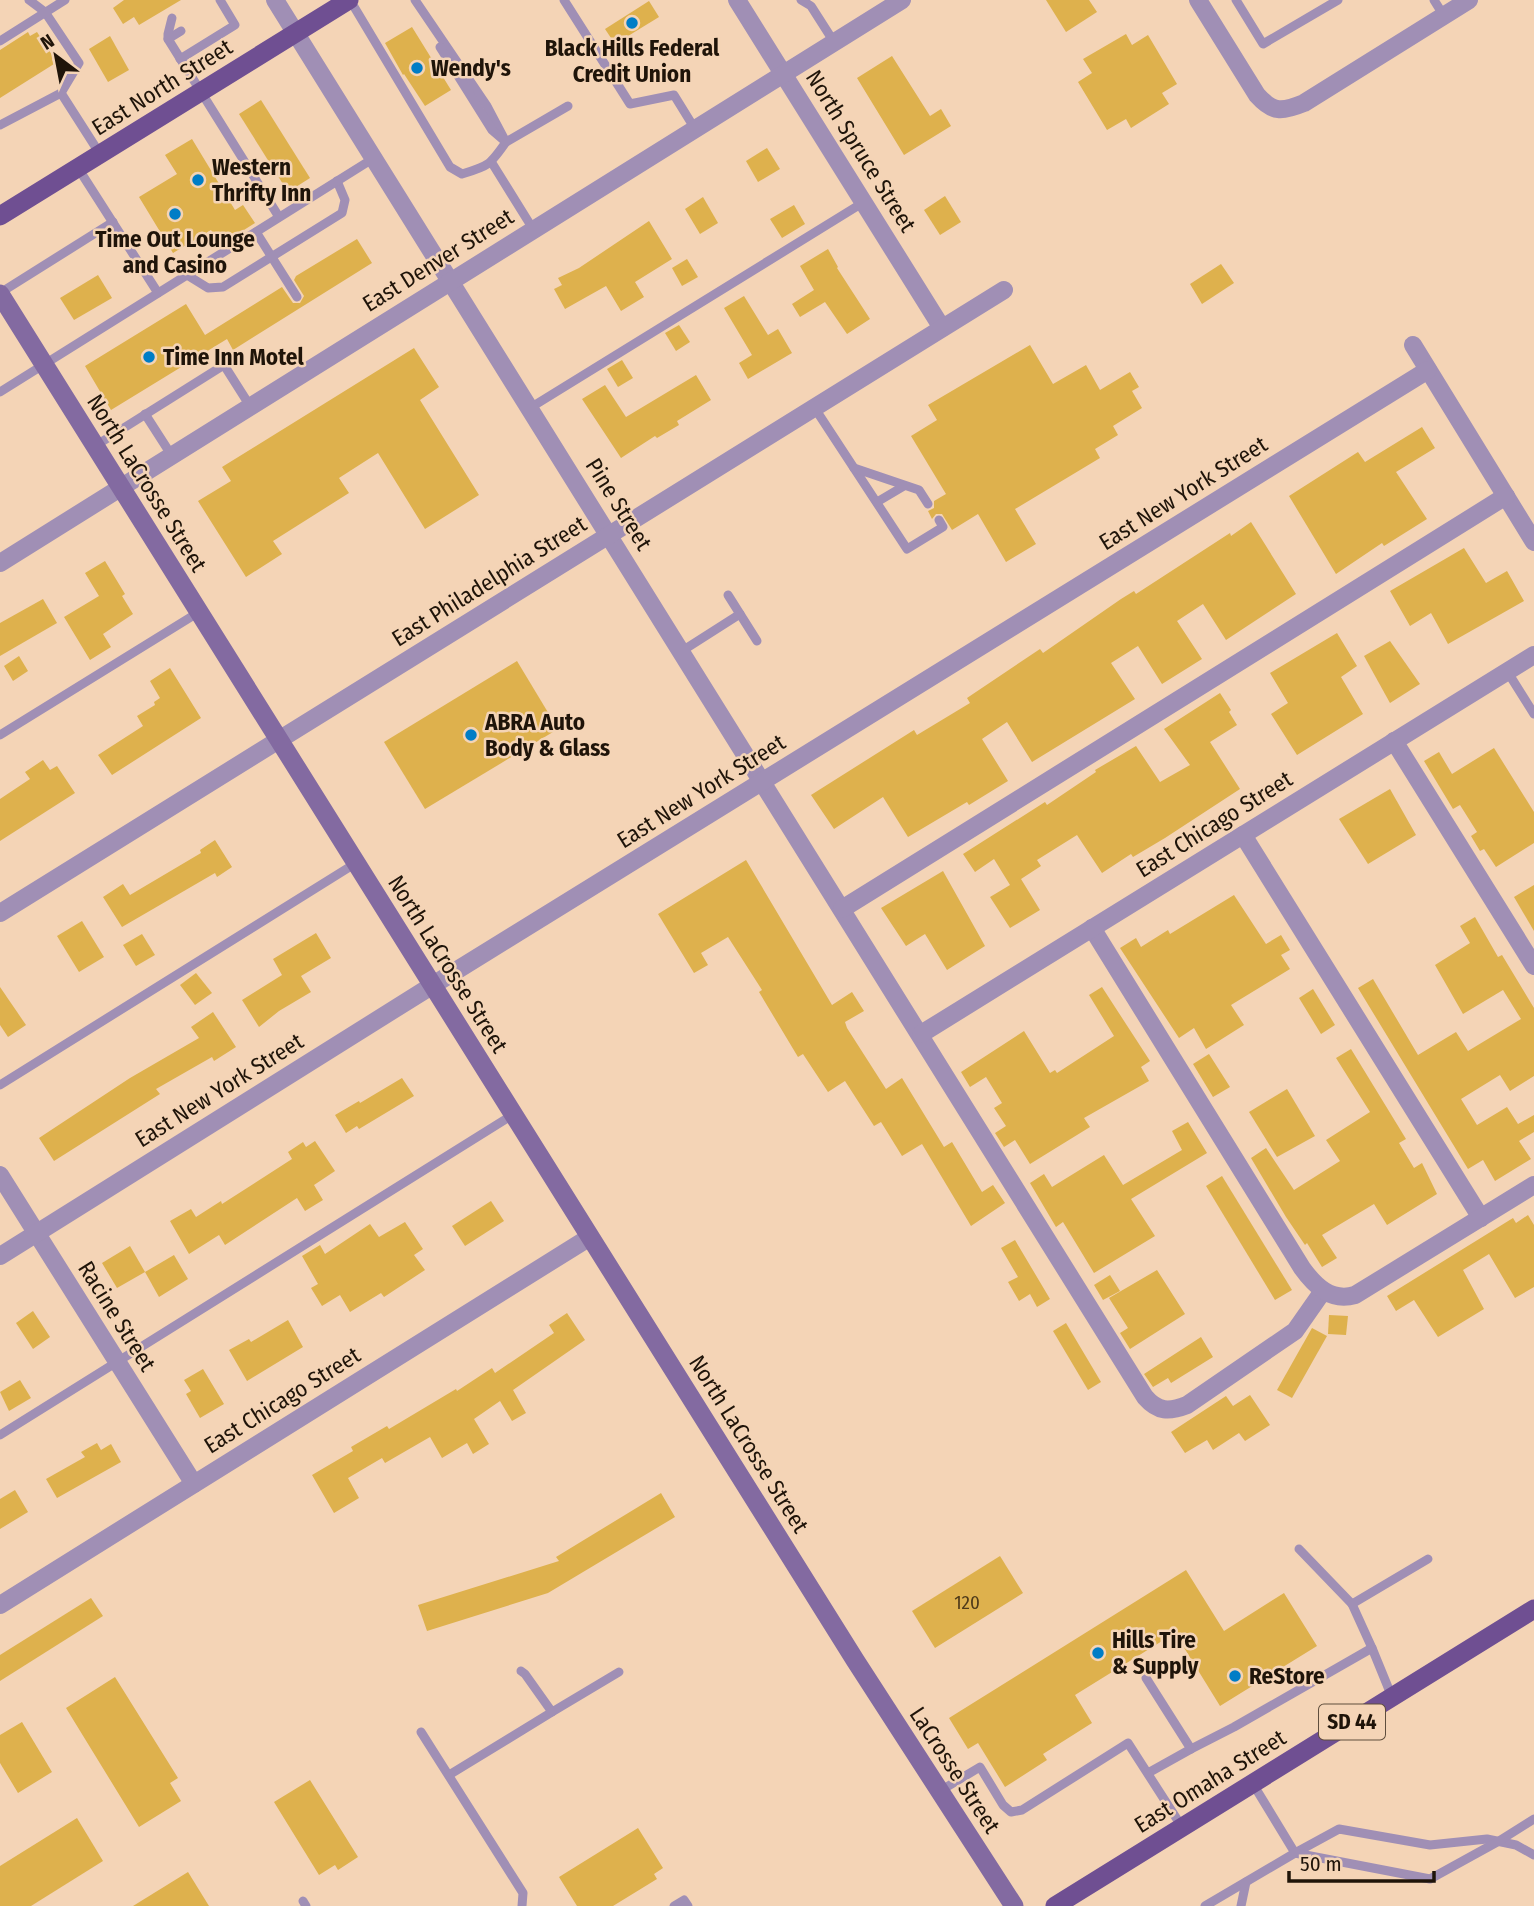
<svg xmlns="http://www.w3.org/2000/svg" width="1534" height="1906" font-family="'Fira Sans Condensed',sans-serif">
<rect width="100%" height="100%" fill="#f4d4b6"/>
<g fill="#deb14d">
<polygon points="124,0 181,0 139,25 134,17 123,24 113,8"/>
<polygon points="1046,0 1089,0 1097,12 1066,32"/>
<polygon points="649,1 659,17 615,44 605,29"/>
<polygon points="412,27 451,90 425,106 404,74 403,75 385,43"/>
<polygon points="28,32 30,36 37,32 54,58 52,59 54,64 0,98 0,50"/>
<polygon points="1126,34 1132,45 1148,35 1177,84 1162,93 1169,104 1131,128 1126,119 1107,130 1078,82 1092,73 1083,59"/>
<polygon points="110,36 129,70 108,82 89,49"/>
<polygon points="892,56 930,116 941,109 951,126 904,155 857,78"/>
<polygon points="261,100 310,178 288,192 239,114"/>
<polygon points="192,139 235,210 243,205 255,223 220,245 211,230 173,253 139,197 177,174 165,155"/>
<polygon points="767,148 780,169 758,182 746,161"/>
<polygon points="945,196 961,222 940,235 924,210"/>
<polygon points="703,197 718,223 700,234 685,209"/>
<polygon points="794,205 805,224 782,238 770,219"/>
<polygon points="649,221 672,259 635,282 644,297 621,311 606,286 565,309 554,289 562,285 558,278 579,268"/>
<polygon points="357,239 372,263 233,350 227,339 111,410 85,366 186,304 205,335 282,287 293,303 300,303 304,296 294,280 296,276"/>
<polygon points="828,249 838,267 837,268 870,319 847,334 825,302 800,317 792,304 814,290 800,266"/>
<polygon points="687,259 698,277 682,286 672,268"/>
<polygon points="1221,264 1234,283 1202,304 1190,284"/>
<polygon points="98,275 112,298 74,320 60,298"/>
<polygon points="744,296 768,335 778,329 792,353 748,379 739,363 752,355 724,308"/>
<polygon points="679,325 690,342 676,351 665,333"/>
<polygon points="1030,345 1053,384 1086,365 1100,390 1130,372 1139,387 1132,391 1142,408 1113,426 1118,435 1095,449 1100,458 1015,509 1036,544 1006,562 978,514 952,530 942,514 936,514 932,519 928,511 934,508 934,501 946,494 911,436 937,420 928,405"/>
<polygon points="414,348 439,387 420,400 479,495 425,529 378,453 339,478 349,493 273,541 282,554 246,577 198,501 231,481 222,467"/>
<polygon points="622,360 633,378 618,387 607,369"/>
<polygon points="696,375 711,400 677,421 679,425 657,438 655,436 621,458 582,399 605,385 626,417"/>
<polygon points="1422,427 1435,448 1396,472 1427,519 1384,546 1382,543 1336,574 1289,496 1358,452 1365,462"/>
<polygon points="1251,522 1296,594 1226,640 1203,604 1177,621 1202,659 1162,684 1138,646 1111,663 1135,699 1032,762 1007,722 982,739 1008,781 969,805 967,802 908,837 883,797 834,829 811,795 914,730 917,735 970,703 967,698 1040,649 1043,653 1121,599 1134,591 1136,594 1230,533 1231,536"/>
<polygon points="1464,548 1486,583 1507,571 1524,601 1448,644 1431,613 1410,626 1390,591"/>
<polygon points="105,561 125,594 122,596 133,614 103,634 111,647 90,660 64,617 99,596 85,573"/>
<polygon points="43,599 57,623 0,656 0,623"/>
<polygon points="1337,633 1357,666 1341,677 1363,714 1297,755 1271,714 1288,703 1270,673"/>
<polygon points="1390,641 1420,684 1390,703 1364,656"/>
<polygon points="19,656 28,671 13,681 4,666"/>
<polygon points="517,661 558,729 425,809 384,742"/>
<polygon points="170,668 201,718 112,775 98,755 143,726 137,716 155,705 154,702 160,698 150,681"/>
<polygon points="1220,693 1231,710 1229,712 1237,725 1210,742 1240,789 1165,838 1133,857 1131,854 1102,873 1077,835 1037,860 1041,866 1021,879 1040,910 1010,928 990,897 1010,885 994,859 975,872 963,854 1045,802 1047,805 1096,772 1095,770 1136,746 1160,782 1190,765 1164,729"/>
<polygon points="1494,748 1534,812 1534,843 1496,867 1484,849 1480,851 1471,836 1477,832 1460,805 1453,809 1424,761 1439,752 1452,774"/>
<polygon points="43,760 50,770 57,766 75,793 0,841 0,799 30,779 25,772"/>
<polygon points="1390,789 1416,835 1368,864 1339,819"/>
<polygon points="215,840 232,867 217,877 215,873 122,927 103,897 123,884 130,895 201,853 200,850"/>
<polygon points="746,860 832,1005 852,992 864,1011 845,1022 847,1028 886,1089 902,1078 944,1147 952,1142 982,1192 993,1185 1005,1203 971,1226 922,1144 902,1156 881,1122 874,1126 845,1081 828,1092 803,1054 798,1057 759,992 762,990 728,937 701,953 708,965 694,973 658,914"/>
<polygon points="943,871 985,946 947,970 925,934 906,946 881,908"/>
<polygon points="1534,885 1534,931 1514,897"/>
<polygon points="1234,895 1266,944 1281,935 1290,950 1281,955 1290,969 1231,1005 1244,1025 1206,1049 1194,1028 1179,1038 1120,948 1136,938 1141,947 1168,930 1170,934"/>
<polygon points="1475,917 1498,957 1502,955 1534,1008 1534,1076 1510,1091 1500,1075 1461,1099 1477,1125 1507,1107 1518,1124 1534,1115 1534,1132 1519,1141 1531,1159 1495,1181 1483,1160 1468,1169 1358,988 1373,979 1418,1055 1456,1032 1468,1051 1521,1019 1503,990 1463,1014 1435,965 1470,943 1460,926"/>
<polygon points="82,921 104,957 79,972 57,936"/>
<polygon points="316,933 331,958 301,976 311,992 279,1011 259,1027 242,1000 282,975 273,959"/>
<polygon points="142,934 155,955 136,966 123,945"/>
<polygon points="196,973 212,993 195,1005 180,985"/>
<polygon points="0,987 26,1025 8,1037 0,1025"/>
<polygon points="1102,987 1150,1061 1141,1067 1149,1081 1084,1118 1090,1127 1030,1164 1015,1140 1004,1147 995,1133 1006,1126 994,1108 1002,1103 986,1077 970,1087 961,1072 1024,1031 1050,1073 1055,1070 1057,1073 1114,1036 1089,995"/>
<polygon points="1313,989 1335,1025 1321,1034 1299,998"/>
<polygon points="213,1012 236,1047 214,1061 212,1057 156,1089 160,1094 54,1161 39,1138 130,1078 199,1038 191,1027"/>
<polygon points="1351,1049 1406,1139 1399,1143 1414,1168 1422,1163 1437,1194 1387,1225 1374,1204 1322,1235 1337,1258 1322,1267 1307,1243 1305,1245 1286,1217 1251,1158 1266,1148 1294,1190 1340,1161 1326,1140 1370,1112 1336,1058"/>
<polygon points="1209,1054 1230,1087 1213,1097 1193,1064"/>
<polygon points="402,1078 414,1096 359,1129 357,1126 346,1133 335,1115 359,1101 360,1103"/>
<polygon points="1287,1089 1315,1136 1277,1157 1249,1112"/>
<polygon points="1188,1122 1207,1153 1131,1199 1155,1236 1094,1273 1063,1222 1056,1227 1030,1183 1044,1174 1052,1187 1104,1155 1123,1185 1182,1150 1172,1131"/>
<polygon points="315,1141 335,1171 314,1185 323,1200 305,1211 297,1198 225,1245 219,1235 189,1254 170,1221 191,1209 196,1217 221,1201 222,1204 292,1159 288,1152 303,1142 306,1147"/>
<polygon points="1222,1176 1292,1290 1275,1300 1206,1186"/>
<polygon points="491,1201 504,1221 465,1246 452,1226"/>
<polygon points="1528,1215 1534,1225 1534,1287 1515,1298 1489,1254 1463,1270 1484,1309 1438,1337 1414,1300 1396,1311 1387,1296 1513,1218 1516,1223"/>
<polygon points="405,1222 423,1249 414,1255 425,1270 384,1297 381,1293 350,1312 340,1295 322,1306 311,1288 318,1284 302,1256 320,1245 325,1254 370,1224 379,1237"/>
<polygon points="1015,1240 1050,1299 1037,1307 1030,1294 1019,1301 1008,1282 1018,1277 1001,1248"/>
<polygon points="130,1246 145,1272 117,1288 102,1263"/>
<polygon points="174,1255 188,1279 159,1297 145,1272"/>
<polygon points="1157,1270 1185,1314 1130,1349 1120,1333 1128,1328 1109,1298"/>
<polygon points="1110,1275 1120,1291 1103,1300 1094,1285"/>
<polygon points="33,1311 50,1337 33,1349 16,1323"/>
<polygon points="567,1313 585,1340 513,1390 526,1413 512,1421 500,1401 474,1419 489,1444 473,1454 467,1443 442,1458 430,1437 385,1463 382,1458 348,1478 359,1498 334,1513 312,1475 353,1451 351,1447 387,1426 389,1429 456,1389 457,1391 492,1368 495,1373 554,1333 549,1325"/>
<polygon points="1329,1315 1348,1316 1346,1335 1328,1334"/>
<polygon points="288,1320 303,1347 247,1381 229,1350 249,1339 251,1342"/>
<polygon points="1066,1323 1101,1382 1088,1390 1053,1331"/>
<polygon points="1312,1328 1327,1336 1292,1398 1277,1390"/>
<polygon points="1201,1337 1213,1357 1171,1383 1168,1378 1153,1387 1144,1374"/>
<polygon points="203,1369 224,1404 200,1418 186,1394 191,1391 184,1380"/>
<polygon points="20,1380 31,1398 9,1411 0,1392"/>
<polygon points="1250,1395 1270,1425 1245,1441 1239,1433 1213,1450 1207,1440 1185,1453 1171,1432 1226,1396 1233,1406"/>
<polygon points="97,1443 101,1450 111,1444 121,1462 57,1498 46,1479 85,1457 81,1452"/>
<polygon points="15,1490 28,1512 0,1529 0,1499"/>
<polygon points="661,1493 675,1517 548,1593 427,1631 418,1605 559,1561 556,1557"/>
<polygon points="1000,1556 1023,1593 935,1648 912,1611"/>
<polygon points="1186,1570 1224,1631 1284,1593 1317,1646 1220,1706 1175,1633 1075,1695 1092,1723 1043,1754 1047,1760 1005,1787 978,1743 968,1749 949,1718"/>
<polygon points="91,1598 103,1616 0,1681 0,1655"/>
<polygon points="115,1677 178,1778 170,1783 181,1801 139,1827 66,1708"/>
<polygon points="22,1722 52,1772 18,1793 0,1763 0,1735"/>
<polygon points="310,1780 358,1857 338,1870 335,1865 319,1875 274,1802"/>
<polygon points="77,1818 103,1861 31,1906 0,1906 0,1866"/>
<polygon points="638,1828 663,1868 654,1874 657,1879 613,1906 577,1906 559,1877"/>
<polygon points="188,1872 209,1906 133,1906"/>
</g>
<g fill="none" stroke-linecap="round" stroke-linejoin="round">
<g stroke="#a08fb5" stroke-width="9">
<polyline points="29,0 45,12 79,63 61,93"/>
<path d="M350 0 450 167 462 174C489 166 490 165 506 142L487 106 415 0"/>
<polyline points="564,0 630,104 674,95 695,129"/>
<polyline points="801,0 811,6 834,42"/>
<polyline points="1236,0 1263,44 1338,0"/>
<polyline points="1434,0 1444,16"/>
<polyline points="181,31 168,39 279,217"/>
<polyline points="168,39 168,34 172,18"/>
<polyline points="0,41 65,0"/>
<polyline points="440,47 492,130 506,142 568,106"/>
<polyline points="180,59 235,25 220,0"/>
<polyline points="0,125 61,93 100,154"/>
<polyline points="492,163 533,229"/>
<polyline points="78,168 158,293"/>
<polyline points="256,232 297,297"/>
<polyline points="187,275 208,288 223,287 342,213 345,200 337,181"/>
<polyline points="0,293 113,222"/>
<polyline points="0,392 374,158"/>
<polyline points="814,407 907,549 943,527 939,520"/>
<polyline points="530,408 864,202"/>
<polyline points="145,414 172,456"/>
<polyline points="95,446 224,365 250,406"/>
<polyline points="854,468 919,490 928,504"/>
<polyline points="877,502 904,486"/>
<polyline points="728,595 757,641"/>
<polyline points="682,651 740,614"/>
<polyline points="1507,671 1534,714"/>
<polyline points="0,735 199,612"/>
<polyline points="0,1085 356,863"/>
<polyline points="0,1435 514,1114"/>
<polyline points="1299,1549 1352,1604"/>
<polyline points="1372,1648 1352,1604 1428,1559"/>
<polyline points="521,1671 525,1674 552,1712 619,1672"/>
<polyline points="1146,1678 1191,1749 1234,1727 1372,1648 1392,1697"/>
<polyline points="421,1732 523,1893 522,1906"/>
<polyline points="1148,1773 1191,1749"/>
<polyline points="449,1775 552,1712"/>
<polyline points="1253,1784 1295,1853 1339,1829 1430,1845 1487,1839 1516,1845 1534,1855"/>
<polyline points="940,1791 980,1767 1003,1805 1011,1812 1022,1810 1128,1743 1182,1827"/>
<polyline points="303,1901 306,1906"/>
<polyline points="674,1906 684,1900 688,1906"/>
<polyline points="1205,1906 1295,1853 1430,1879 1499,1841 1534,1819"/>
<polyline points="1241,1906 1246,1882"/>
</g>
<g stroke="#a08fb5" stroke-width="18">
<path d="M275 0 1145 1397C1158 1412 1169 1412 1187 1405L1295 1331 1323 1291"/>
<polyline points="737,0 942,328"/>
<path d="M1198 0 1257 95C1273 113 1282 112 1304 103L1469 0"/>
<polyline points="1413,345 1534,542"/>
<polyline points="0,563 902,0"/>
<polyline points="1394,741 1534,966"/>
<polyline points="1243,835 1481,1218"/>
<polyline points="842,909 1506,496"/>
<polyline points="0,913 1004,290"/>
<path d="M1092 928 1302 1268C1315 1286 1331 1302 1355 1295L1534 1185"/>
<polyline points="921,1034 1534,655"/>
<polyline points="0,1175 194,1484"/>
<polyline points="0,1256 433,985 1428,370"/>
<polyline points="0,1605 590,1237"/>
</g>
<polyline stroke="#836aa1" stroke-width="19" points="0,294 855,1660 1014,1906"/>
<g stroke="#6f4f92" stroke-width="19">
<polyline points="0,216 349,0"/>
<polyline points="1055,1906 1534,1609"/>
</g>
</g>
<g fill="#007dc6" stroke="#f4d4b6" stroke-width="2.5">
<circle cx="632" cy="23" r="7"/>
<circle cx="417" cy="68" r="7"/>
<circle cx="198" cy="180" r="7"/>
<circle cx="175" cy="214" r="7"/>
<circle cx="149" cy="357" r="7"/>
<circle cx="471" cy="735" r="7"/>
<circle cx="1098" cy="1653" r="7"/>
<circle cx="1235" cy="1676" r="7"/>
</g>
<g text-anchor="middle" dominant-baseline="central" stroke-width="5" stroke-linejoin="round" paint-order="stroke">
<g font-size="19" fill="#4f3b1a">
<text x="967" y="1602">120</text>
</g>
<rect fill="#f4d4b6" stroke="#5f4e3d" stroke-width="2" x="1319" y="1704.5" width="66" height="35" rx="5"/>
<g font-size="21" font-weight="bold" fill="#1f1409">
<text x="1352" y="1722">SD 44</text>
</g>
<g font-size="23" font-weight="bold" fill="#1f1409" stroke="#f4d4b6" text-anchor="start">
<text x="632" y="48" text-anchor="middle">Black Hills Federal<tspan x="632" dy="26">Credit Union</tspan></text>
<text x="431" y="68">Wendy's</text>
<text x="212" y="167">Western<tspan x="212" dy="26">Thrifty Inn</tspan></text>
<text x="175" y="239" text-anchor="middle">Time Out Lounge<tspan x="175" dy="26">and Casino</tspan></text>
<text x="163" y="357">Time Inn Motel</text>
<text x="485" y="722">ABRA Auto<tspan x="485" dy="26">Body &amp; Glass</tspan></text>
<text x="1112" y="1640">Hills Tire<tspan x="1112" dy="26">&amp; Supply</tspan></text>
<text x="1249" y="1676">ReStore</text>
</g>
<g font-size="23" fill="#1f1409" stroke="#f4d4b6">
<text transform="translate(162 87) rotate(-32)">East North Street</text>
<text transform="translate(861 151) rotate(58)">North Spruce Street</text>
<text transform="translate(438 260) rotate(-32)">East Denver Street</text>
<text transform="translate(147 483) rotate(58)">North LaCrosse Street</text>
<text transform="translate(1183 493) rotate(-32)">East New York Street</text>
<text transform="translate(619 504) rotate(58)">Pine Street</text>
<text transform="translate(489 581) rotate(-32)">East Philadelphia Street</text>
<text transform="translate(701 791) rotate(-32)">East New York Street</text>
<text transform="translate(1214 824) rotate(-32)">East Chicago Street</text>
<text transform="translate(448 964) rotate(58)">North LaCrosse Street</text>
<text transform="translate(219 1090) rotate(-32)">East New York Street</text>
<text transform="translate(117 1316) rotate(58)">Racine Street</text>
<text transform="translate(282 1400) rotate(-32)">East Chicago Street</text>
<text transform="translate(749 1444) rotate(58)">North LaCrosse Street</text>
<text transform="translate(955 1770) rotate(57)">LaCrosse Street</text>
<text transform="translate(1210 1781) rotate(-32)">East Omaha Street</text>
</g>
</g>
<g transform="translate(56 56) rotate(328)" stroke="#f4d4b6" stroke-width="5" paint-order="stroke">
<path d="M0-5L12 26L0 18L-12 26Z" fill="#1f1409"/>
<text y="-10" font-size="19" font-weight="bold" text-anchor="middle" fill="#1f1409">N</text>
</g>
<path d="M1289 1871v10h145v-10" fill="none" stroke="#1f1409" stroke-width="3.5"/>
<text x="1300" y="1871" font-size="21" fill="#1f1409" stroke="#f4d4b6" stroke-width="5" paint-order="stroke">50 m</text>
</svg>
